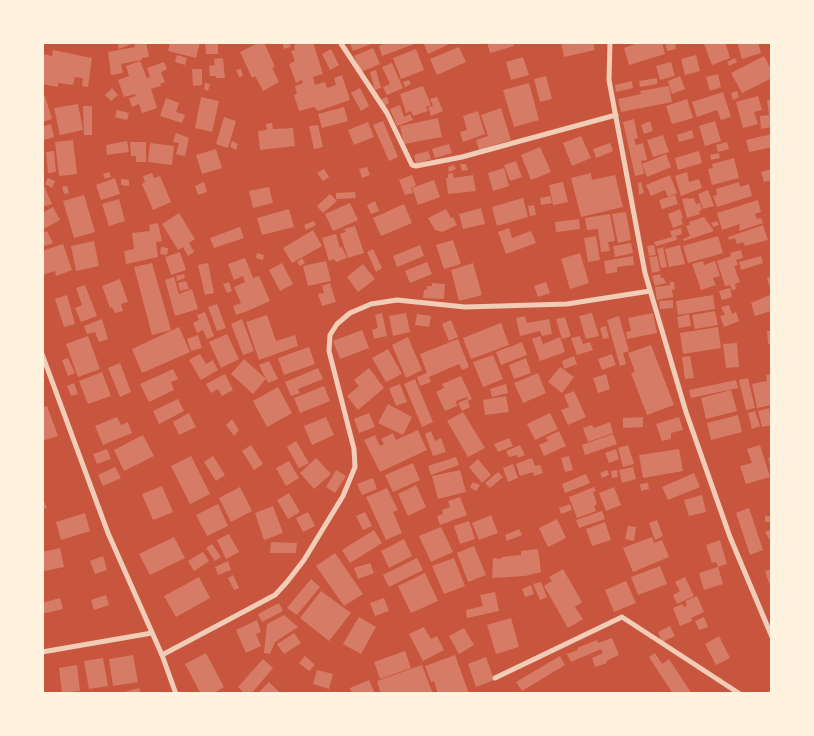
<svg xmlns="http://www.w3.org/2000/svg" width="814" height="736" font-family="'PT Sans Narrow',sans-serif">
<rect width="100%" height="100%" fill="#c8553d"/>
<g fill="#d67c66">
<polygon points="117,42 134,42 134,43 119,49"/>
<polygon points="134,42 146,42 149,57 142,58 142,60 121,64 123,73 111,75 108,52 135,47"/>
<polygon points="170,42 200,42 196,58 168,51"/>
<polygon points="205,42 218,42 218,54 206,54"/>
<polygon points="260,42 264,42 275,67 272,68 279,82 263,91 255,76 252,78 240,52"/>
<polygon points="282,42 289,42 291,47 284,49"/>
<polygon points="303,42 313,42 323,74 313,77 315,85 325,82 327,88 336,85 334,78 342,75 350,100 318,111 314,107 299,111 294,95 297,94 295,86 303,83 302,80 296,83 289,64 295,61 291,51 295,50 294,45"/>
<polygon points="351,42 370,42 371,44 353,51 350,43"/>
<polygon points="388,42 417,42 417,43 382,56 379,46"/>
<polygon points="423,42 454,42 428,54"/>
<polygon points="487,42 513,42 514,46 490,53"/>
<polygon points="561,42 593,42 595,50 564,57"/>
<polygon points="641,42 662,42 665,54 629,65 624,48"/>
<polygon points="665,42 675,42 676,49 667,51"/>
<polygon points="707,42 725,42 730,58 712,65 704,44"/>
<polygon points="737,42 758,42 761,53 742,59"/>
<polygon points="459,47 466,62 437,75 430,59"/>
<polygon points="373,48 380,64 361,72 354,56"/>
<polygon points="331,49 339,65 330,70 322,54"/>
<polygon points="416,49 424,70 401,79 393,58"/>
<polygon points="53,50 92,58 88,87 82,86 83,78 75,77 73,85 58,83 58,87 42,84 44,54 52,56"/>
<polygon points="177,55 187,58 185,65 175,62"/>
<polygon points="696,55 700,71 685,75 681,59"/>
<polygon points="764,56 772,71 772,78 742,93 731,73"/>
<polygon points="523,57 529,75 511,80 506,62"/>
<polygon points="223,58 225,78 216,78 216,76 210,76 209,66 215,65 214,59"/>
<polygon points="735,58 737,62 729,66 727,62"/>
<polygon points="140,61 147,78 150,77 147,68 164,62 167,69 161,72 165,82 160,84 161,86 151,89 157,108 142,113 139,104 132,107 129,98 136,96 135,94 124,97 118,80 129,76 126,66"/>
<polygon points="671,62 675,76 660,80 656,66"/>
<polygon points="392,63 403,88 387,95 383,87 390,84 382,67"/>
<polygon points="192,69 202,69 202,85 193,86"/>
<polygon points="241,69 243,76 239,77 236,70"/>
<polygon points="376,70 381,88 375,90 370,72"/>
<polygon points="718,74 721,87 710,91 706,77"/>
<polygon points="546,76 552,99 540,102 534,79"/>
<polygon points="680,76 685,89 672,94 668,81"/>
<polygon points="657,78 657,84 640,87 639,81"/>
<polygon points="409,80 411,84 405,87 403,82"/>
<polygon points="632,81 633,88 616,92 615,85"/>
<polygon points="205,83 210,84 208,91 204,89"/>
<polygon points="529,83 539,120 514,127 503,90"/>
<polygon points="423,86 431,105 426,107 428,111 413,116 411,111 406,113 400,94"/>
<polygon points="669,86 672,102 621,112 618,99 641,94 640,91"/>
<polygon points="112,88 118,95 111,101 105,95"/>
<polygon points="360,88 369,106 361,111 351,93"/>
<polygon points="737,91 739,97 733,100 731,93"/>
<polygon points="723,92 731,117 721,120 717,110 697,117 692,102"/>
<polygon points="45,96 52,119 42,122 42,97"/>
<polygon points="758,96 762,110 754,112 758,124 743,128 736,102"/>
<polygon points="201,97 219,101 212,132 195,128"/>
<polygon points="387,97 389,103 384,106 381,99"/>
<polygon points="437,97 443,111 431,116 428,107 433,106 430,99"/>
<polygon points="166,98 179,103 176,112 185,115 182,123 160,116"/>
<polygon points="687,99 693,118 672,124 666,106"/>
<polygon points="772,99 772,127 761,129 760,116 769,115 767,100"/>
<polygon points="78,104 83,130 60,135 54,108"/>
<polygon points="400,105 404,117 410,114 413,120 397,126 390,109"/>
<polygon points="83,106 92,106 92,135 84,135"/>
<polygon points="344,107 348,121 322,128 318,114"/>
<polygon points="501,108 511,140 479,150 476,140 488,136 481,115"/>
<polygon points="117,110 129,113 127,120 115,117"/>
<polygon points="478,111 485,134 463,142 460,132 467,130 463,116"/>
<polygon points="224,117 236,121 228,148 216,144"/>
<polygon points="438,118 442,137 404,144 400,126"/>
<polygon points="634,119 638,138 634,139 636,145 643,143 647,160 641,161 644,174 635,176 623,122"/>
<polygon points="383,121 398,157 389,161 373,125"/>
<polygon points="650,121 653,131 644,134 641,125"/>
<polygon points="715,121 721,141 705,146 699,126"/>
<polygon points="368,122 374,137 354,145 348,130"/>
<polygon points="272,123 273,129 293,128 295,146 260,150 258,131 267,130 266,124"/>
<polygon points="51,124 54,137 44,140 42,127"/>
<polygon points="318,125 323,147 314,149 309,126"/>
<polygon points="692,130 694,138 679,142 677,135"/>
<polygon points="176,133 189,138 185,156 176,154 179,143 173,142"/>
<polygon points="772,134 772,147 749,152 746,140"/>
<polygon points="663,135 669,152 653,157 647,140"/>
<polygon points="581,136 591,158 572,166 563,143"/>
<polygon points="73,140 77,174 59,176 55,142"/>
<polygon points="127,141 129,152 107,155 106,145"/>
<polygon points="232,141 238,144 236,150 230,147"/>
<polygon points="130,142 146,142 146,162 136,162 136,156 131,156"/>
<polygon points="727,142 729,149 718,152 716,145"/>
<polygon points="150,143 174,146 172,165 148,162"/>
<polygon points="610,143 613,151 596,158 593,149"/>
<polygon points="449,144 452,153 435,158 432,149"/>
<polygon points="540,147 551,172 531,180 521,155"/>
<polygon points="216,149 222,168 202,174 196,155"/>
<polygon points="54,151 56,172 48,173 46,152"/>
<polygon points="428,151 431,159 416,164 414,155"/>
<polygon points="699,151 702,163 678,170 675,158"/>
<polygon points="719,153 720,158 711,160 710,155"/>
<polygon points="666,154 671,167 647,177 642,164"/>
<polygon points="734,158 739,178 712,185 708,169 713,168 712,164"/>
<polygon points="516,161 522,177 510,181 504,165"/>
<polygon points="460,164 466,164 468,170 462,171"/>
<polygon points="454,165 456,169 449,172 448,167"/>
<polygon points="367,167 370,175 362,178 359,169"/>
<polygon points="504,168 509,186 493,191 488,173"/>
<polygon points="324,169 329,177 323,181 317,173"/>
<polygon points="772,169 772,180 764,182 761,172"/>
<polygon points="109,172 111,177 105,179 103,174"/>
<polygon points="687,172 689,182 699,179 702,188 681,196 675,176"/>
<polygon points="152,173 154,178 160,176 171,202 153,210 142,184 145,182 143,176"/>
<polygon points="453,173 454,178 473,175 476,191 448,194 446,178 448,178 448,174"/>
<polygon points="591,173 592,180 615,175 623,207 581,217 571,178"/>
<polygon points="412,175 416,185 411,188 413,193 405,195 399,180"/>
<polygon points="670,175 677,193 668,197 665,190 651,196 646,185"/>
<polygon points="48,178 55,181 52,188 45,184"/>
<polygon points="115,178 120,194 101,200 96,185"/>
<polygon points="121,179 129,180 129,186 121,185"/>
<polygon points="434,180 440,197 418,205 412,188"/>
<polygon points="42,181 52,204 42,207"/>
<polygon points="204,182 207,192 198,195 195,186"/>
<polygon points="563,182 568,202 553,205 549,185"/>
<polygon points="641,182 644,193 639,195 638,183"/>
<polygon points="739,182 740,187 749,184 752,196 717,207 713,196 717,195 716,189"/>
<polygon points="67,186 69,193 64,194 62,187"/>
<polygon points="269,187 273,203 253,208 249,191"/>
<polygon points="708,190 714,206 703,209 698,194"/>
<polygon points="355,192 356,198 336,199 336,193"/>
<polygon points="330,194 337,201 323,213 317,206"/>
<polygon points="84,195 95,232 74,238 63,201"/>
<polygon points="675,195 678,204 662,209 659,200"/>
<polygon points="550,196 552,203 541,205 540,198"/>
<polygon points="523,198 528,217 497,226 492,207"/>
<polygon points="688,198 688,199 694,198 696,204 700,203 702,210 699,211 700,214 687,218 682,199"/>
<polygon points="119,199 125,221 109,226 102,204"/>
<polygon points="758,200 761,212 755,214 757,219 761,218 763,223 739,231 740,224 722,230 717,213"/>
<polygon points="375,201 379,211 371,214 367,205"/>
<polygon points="350,203 358,220 333,231 325,214"/>
<polygon points="404,204 412,223 381,236 373,218"/>
<polygon points="534,205 536,215 530,216 528,206"/>
<polygon points="53,207 60,220 42,230 42,213"/>
<polygon points="481,208 485,224 463,229 459,214"/>
<polygon points="289,209 294,227 262,235 257,218"/>
<polygon points="446,209 451,218 453,217 457,225 442,232 435,230 428,218"/>
<polygon points="680,209 683,218 681,219 683,224 673,228 668,214"/>
<polygon points="626,212 631,240 618,243 612,214"/>
<polygon points="179,213 195,239 189,243 194,252 188,256 183,247 178,250 162,224"/>
<polygon points="610,214 615,241 608,242 610,251 601,252 598,229 587,230 585,218"/>
<polygon points="704,217 714,231 684,241 683,239 690,236 686,226 690,225 689,222"/>
<polygon points="579,219 580,229 556,232 555,222"/>
<polygon points="314,221 316,225 306,230 304,225"/>
<polygon points="717,221 719,225 713,227 711,223"/>
<polygon points="158,223 162,241 156,242 158,257 126,264 124,251 134,249 132,233 150,231 149,225"/>
<polygon points="763,225 768,240 745,246 743,242 737,244 735,238 729,240 728,237"/>
<polygon points="355,226 364,253 348,258 340,234 346,232 344,229"/>
<polygon points="240,227 244,238 214,248 210,238"/>
<polygon points="509,228 512,238 531,231 536,243 506,254 498,232"/>
<polygon points="681,228 682,234 676,236 677,240 656,246 654,242 672,237 670,231"/>
<polygon points="313,230 322,246 292,263 283,248"/>
<polygon points="47,231 53,243 42,247 42,233"/>
<polygon points="336,234 340,248 342,247 347,258 336,262 334,259 329,261 322,238"/>
<polygon points="596,236 600,260 588,262 584,238"/>
<polygon points="718,236 723,253 688,263 683,246"/>
<polygon points="453,240 461,264 444,269 436,245"/>
<polygon points="94,241 99,266 76,271 71,246"/>
<polygon points="631,243 633,253 615,257 613,246"/>
<polygon points="63,244 72,270 56,276 55,271 42,275 42,251"/>
<polygon points="420,245 424,256 397,267 393,256"/>
<polygon points="654,245 656,255 649,256 647,246"/>
<polygon points="680,245 685,264 669,267 665,249"/>
<polygon points="161,247 168,248 167,255 160,254"/>
<polygon points="663,247 667,267 661,268 657,249"/>
<polygon points="373,249 382,268 376,272 367,252"/>
<polygon points="741,250 743,258 736,260 738,265 734,266 740,282 735,284 736,289 732,290 730,285 725,286 717,261 731,256 730,253"/>
<polygon points="180,252 186,270 171,275 165,257"/>
<polygon points="257,253 264,255 263,260 256,258"/>
<polygon points="580,253 589,283 570,289 561,259"/>
<polygon points="633,256 634,265 617,267 617,272 606,274 604,261"/>
<polygon points="657,256 660,271 652,273 649,257"/>
<polygon points="761,256 763,263 741,270 739,262"/>
<polygon points="245,258 253,278 259,276 270,301 245,312 236,315 233,306 241,303 234,287 245,282 243,276 234,280 228,264"/>
<polygon points="302,258 305,263 300,266 297,262"/>
<polygon points="326,261 331,281 308,286 303,266"/>
<polygon points="703,261 704,265 715,261 720,276 713,278 716,285 701,290 692,264"/>
<polygon points="427,262 432,274 410,283 405,271"/>
<polygon points="152,263 171,330 152,335 134,267"/>
<polygon points="208,263 214,293 205,295 198,265"/>
<polygon points="282,263 293,284 280,291 269,270"/>
<polygon points="473,263 482,295 459,301 451,270"/>
<polygon points="363,264 375,279 358,292 347,277"/>
<polygon points="184,274 185,278 177,281 176,276"/>
<polygon points="660,274 661,278 664,278 666,283 655,286 652,276"/>
<polygon points="772,276 772,291 771,291 767,278"/>
<polygon points="174,277 179,294 192,289 198,309 175,316 165,280"/>
<polygon points="120,279 128,302 121,304 123,311 115,313 112,307 110,308 102,286"/>
<polygon points="186,281 189,289 180,291 178,283"/>
<polygon points="229,282 232,291 227,293 223,284"/>
<polygon points="546,282 550,293 538,297 534,286"/>
<polygon points="670,282 674,282 675,289 672,290 673,297 657,300 655,287 670,285"/>
<polygon points="330,283 336,302 322,306 318,294 324,293 322,286"/>
<polygon points="432,283 445,284 444,299 423,298 424,290 427,290 427,286 432,286"/>
<polygon points="85,285 97,316 81,322 75,308 82,305 76,288"/>
<polygon points="730,288 732,297 722,300 719,291"/>
<polygon points="67,295 75,324 64,327 55,299"/>
<polygon points="713,295 715,309 678,315 676,301"/>
<polygon points="770,295 771,311 755,316 751,303"/>
<polygon points="673,300 673,308 660,309 659,301"/>
<polygon points="217,304 226,328 217,331 208,307"/>
<polygon points="729,305 732,314 736,312 739,321 724,327 720,316 725,315 721,307"/>
<polygon points="715,311 718,325 695,329 692,315"/>
<polygon points="205,312 214,336 207,339 203,330 197,333 193,323 199,320 197,315"/>
<polygon points="382,313 387,336 374,339 372,330 378,328 375,315"/>
<polygon points="406,313 410,332 393,336 389,316"/>
<polygon points="592,313 599,336 586,339 579,316"/>
<polygon points="653,313 657,333 627,339 626,332 631,331 628,318"/>
<polygon points="417,314 431,316 429,327 415,325"/>
<polygon points="689,314 691,326 679,328 677,317"/>
<polygon points="267,315 276,341 295,335 298,346 259,360 246,322"/>
<polygon points="525,316 527,323 549,319 552,334 542,336 540,331 520,336 516,318"/>
<polygon points="619,316 629,351 623,353 626,364 620,366 607,320"/>
<polygon points="565,317 571,336 562,339 556,319"/>
<polygon points="102,319 108,339 99,342 95,332 87,334 84,326"/>
<polygon points="242,319 254,351 243,355 231,324"/>
<polygon points="451,320 458,337 449,341 442,324"/>
<polygon points="501,323 509,345 471,359 463,338"/>
<polygon points="606,326 609,338 603,339 600,328"/>
<polygon points="179,327 190,352 142,373 132,349"/>
<polygon points="718,327 721,348 683,354 680,333"/>
<polygon points="362,330 369,348 340,359 333,341"/>
<polygon points="767,331 772,331 772,344 768,344"/>
<polygon points="227,334 239,359 221,368 209,342"/>
<polygon points="198,335 202,348 191,351 187,339"/>
<polygon points="88,336 100,369 78,377 66,344"/>
<polygon points="540,336 543,344 560,337 565,352 540,361 532,339"/>
<polygon points="580,336 583,344 590,342 593,350 577,355 571,338"/>
<polygon points="408,337 422,370 406,378 392,345"/>
<polygon points="458,339 469,367 462,370 459,364 429,377 431,382 420,386 417,377 427,373 420,354"/>
<polygon points="522,342 527,355 501,365 496,352"/>
<polygon points="737,343 739,367 726,368 723,344"/>
<polygon points="651,345 674,405 647,415 631,373 635,372 628,353"/>
<polygon points="309,347 315,364 284,375 278,358"/>
<polygon points="388,349 402,374 386,382 372,358"/>
<polygon points="200,354 206,364 213,360 218,370 201,380 189,360"/>
<polygon points="612,354 616,365 602,370 598,359"/>
<polygon points="493,355 503,379 483,387 473,362"/>
<polygon points="574,356 577,364 564,369 562,361"/>
<polygon points="690,356 694,378 685,379 682,357"/>
<polygon points="68,358 75,373 68,376 62,360"/>
<polygon points="526,358 531,373 514,379 509,365"/>
<polygon points="244,359 266,379 253,394 231,374"/>
<polygon points="269,361 278,379 268,383 259,365"/>
<polygon points="120,363 131,392 120,397 108,368"/>
<polygon points="560,367 574,377 562,393 548,382"/>
<polygon points="318,368 323,379 298,389 300,393 291,396 285,382"/>
<polygon points="369,368 384,388 358,410 347,396 359,386 354,380"/>
<polygon points="173,369 178,379 171,382 174,390 149,402 140,384"/>
<polygon points="102,372 111,396 88,404 79,381"/>
<polygon points="538,373 546,393 523,403 514,383"/>
<polygon points="225,374 233,390 222,396 218,389 211,393 206,384"/>
<polygon points="606,374 610,389 598,393 593,378"/>
<polygon points="772,374 771,405 757,408 752,384 767,381 766,375"/>
<polygon points="461,376 472,399 468,401 467,397 456,401 457,406 445,411 436,392 444,388 442,384"/>
<polygon points="748,378 755,408 746,410 739,380"/>
<polygon points="415,379 433,422 422,427 404,384"/>
<polygon points="736,380 738,388 691,398 689,390"/>
<polygon points="74,383 78,394 71,396 67,386"/>
<polygon points="400,384 407,402 396,406 389,388"/>
<polygon points="506,384 508,393 492,397 490,389"/>
<polygon points="324,386 330,401 300,413 294,398"/>
<polygon points="278,387 292,413 267,427 253,401"/>
<polygon points="731,390 737,411 706,419 701,398"/>
<polygon points="574,391 586,417 568,425 561,410 569,407 564,395"/>
<polygon points="506,396 509,412 485,415 483,400"/>
<polygon points="178,399 184,411 159,424 153,411"/>
<polygon points="467,399 470,407 462,411 458,403"/>
<polygon points="388,404 412,417 403,435 378,423"/>
<polygon points="47,406 58,436 42,441 42,408"/>
<polygon points="769,408 772,425 762,427 758,411"/>
<polygon points="755,411 760,426 752,429 748,413"/>
<polygon points="463,412 485,448 468,457 447,421"/>
<polygon points="189,413 196,427 179,435 173,422"/>
<polygon points="369,413 375,427 359,433 354,419"/>
<polygon points="550,413 558,429 535,440 527,424"/>
<polygon points="738,415 742,432 711,440 707,423"/>
<polygon points="117,417 121,425 128,422 132,433 103,445 95,426"/>
<polygon points="326,417 334,435 312,445 304,426"/>
<polygon points="643,417 643,427 623,428 623,418"/>
<polygon points="679,417 683,430 671,433 671,439 662,441 656,424"/>
<polygon points="232,419 239,430 234,436 226,425"/>
<polygon points="610,422 613,433 588,442 583,428 592,425 594,428"/>
<polygon points="418,430 427,450 380,472 364,440 375,435 380,446 384,444 381,439 393,433 396,440"/>
<polygon points="431,431 435,441 441,438 446,452 433,456 425,434"/>
<polygon points="559,431 566,446 544,456 539,445 548,441 546,437"/>
<polygon points="613,434 617,444 585,455 582,445"/>
<polygon points="143,435 154,456 124,471 114,450"/>
<polygon points="509,438 513,446 498,452 494,444"/>
<polygon points="296,441 309,463 299,468 287,447"/>
<polygon points="251,445 263,464 254,470 242,451"/>
<polygon points="520,445 525,455 518,458 517,455 509,457 506,451"/>
<polygon points="628,445 634,464 623,467 618,448"/>
<polygon points="760,445 770,477 746,484 740,466 752,463 747,449"/>
<polygon points="107,449 111,459 97,464 93,454"/>
<polygon points="616,449 619,459 609,463 605,453"/>
<polygon points="679,449 683,471 643,478 639,455"/>
<polygon points="191,456 210,494 190,504 171,466"/>
<polygon points="213,456 225,475 216,481 204,462"/>
<polygon points="569,456 573,470 565,472 561,458"/>
<polygon points="456,457 459,465 431,475 428,466"/>
<polygon points="772,457 772,469 771,469 768,458"/>
<polygon points="316,458 331,474 314,489 300,473"/>
<polygon points="532,458 535,466 540,465 543,473 534,476 533,472 520,476 516,464"/>
<polygon points="478,459 491,475 482,483 469,467"/>
<polygon points="289,461 299,478 286,486 276,468"/>
<polygon points="413,463 420,480 393,492 385,475"/>
<polygon points="513,464 518,478 508,482 503,468"/>
<polygon points="115,467 121,478 103,486 98,475"/>
<polygon points="633,467 636,479 622,483 619,470"/>
<polygon points="336,470 346,476 335,493 326,487"/>
<polygon points="460,470 466,492 438,499 432,476"/>
<polygon points="607,470 609,475 602,478 600,473"/>
<polygon points="617,470 618,477 612,478 611,471"/>
<polygon points="498,472 503,477 490,488 485,483"/>
<polygon points="694,473 700,487 668,500 662,487"/>
<polygon points="586,474 590,483 565,493 562,484"/>
<polygon points="373,478 377,489 362,495 357,484"/>
<polygon points="473,482 480,485 476,491 470,487"/>
<polygon points="648,483 649,489 641,491 640,484"/>
<polygon points="416,485 426,507 408,516 398,494"/>
<polygon points="162,486 173,512 153,520 142,494"/>
<polygon points="240,487 252,511 231,522 219,498"/>
<polygon points="594,487 596,491 593,492 597,504 594,506 596,511 577,518 569,497"/>
<polygon points="614,487 621,505 606,511 599,493"/>
<polygon points="387,488 398,510 393,512 402,533 386,540 366,497"/>
<polygon points="289,493 300,512 288,519 277,500"/>
<polygon points="702,495 706,512 689,516 684,500"/>
<polygon points="42,497 47,508 42,509"/>
<polygon points="460,497 467,515 440,525 437,516 443,514 442,510 450,507 448,501"/>
<polygon points="218,504 228,526 207,536 196,515"/>
<polygon points="570,504 572,510 561,514 559,508"/>
<polygon points="273,506 283,533 264,540 255,513"/>
<polygon points="749,508 763,550 750,555 736,513"/>
<polygon points="602,511 605,519 579,528 576,520"/>
<polygon points="308,512 315,526 303,532 296,518"/>
<polygon points="365,512 372,526 363,530 356,516"/>
<polygon points="85,513 90,531 61,540 56,522"/>
<polygon points="491,515 498,533 479,540 472,523"/>
<rect x="765" y="516" width="7" height="6"/>
<polygon points="557,519 566,538 548,547 539,528"/>
<polygon points="657,520 663,536 655,540 649,523"/>
<polygon points="469,521 475,539 460,544 454,526"/>
<polygon points="605,522 611,540 592,546 586,529"/>
<polygon points="628,526 636,527 634,541 625,539"/>
<polygon points="441,527 453,552 431,562 419,536"/>
<polygon points="519,529 522,535 507,541 505,535"/>
<polygon points="772,529 772,544 765,532"/>
<polygon points="374,530 382,543 350,563 342,550"/>
<polygon points="229,534 239,552 226,559 217,540"/>
<polygon points="174,537 185,558 150,575 139,554"/>
<polygon points="652,537 654,543 662,540 669,557 633,572 623,548"/>
<polygon points="404,539 412,556 389,568 381,551"/>
<polygon points="720,540 727,564 718,567 716,562 712,563 706,545"/>
<polygon points="271,542 297,543 296,553 270,553"/>
<polygon points="212,544 221,557 215,561 206,548"/>
<polygon points="474,546 486,575 468,582 457,553"/>
<polygon points="60,548 64,567 44,571 42,552"/>
<polygon points="538,549 541,572 525,576 492,578 493,558 501,559 502,557 521,555 521,551"/>
<polygon points="203,552 209,561 194,571 188,561"/>
<polygon points="335,553 363,594 344,606 316,566"/>
<polygon points="103,556 107,570 95,574 90,561"/>
<polygon points="417,558 423,570 389,587 383,575"/>
<polygon points="454,558 465,586 444,594 432,566"/>
<polygon points="228,561 231,570 218,575 215,567"/>
<polygon points="370,563 374,573 358,579 354,568"/>
<polygon points="660,566 667,584 638,595 631,577"/>
<polygon points="718,567 723,584 704,590 699,573"/>
<polygon points="563,569 582,602 575,607 583,619 568,628 544,586 552,581 549,577"/>
<polygon points="772,569 772,589 771,589 765,571"/>
<polygon points="425,573 438,601 411,613 398,586"/>
<polygon points="233,575 239,588 234,590 228,578"/>
<polygon points="199,577 210,598 176,617 164,596"/>
<polygon points="685,577 694,596 677,604 673,595 680,591 675,582"/>
<polygon points="311,579 320,587 297,615 287,608"/>
<polygon points="626,581 636,603 614,612 605,590"/>
<polygon points="541,582 547,597 540,600 533,584"/>
<polygon points="531,585 534,594 525,597 522,589"/>
<polygon points="321,591 351,613 329,641 300,618"/>
<polygon points="495,592 499,611 467,618 466,610 483,606 480,595"/>
<polygon points="106,595 109,605 94,610 91,600"/>
<polygon points="697,596 704,612 691,618 692,621 680,626 673,608 682,604 684,607 687,605 685,601"/>
<polygon points="60,598 63,609 42,614 42,603"/>
<polygon points="384,598 389,611 375,616 370,603"/>
<polygon points="279,603 283,611 262,622 258,614"/>
<polygon points="284,615 298,627 275,642 270,654 264,653 267,624"/>
<polygon points="359,617 376,627 361,654 343,644"/>
<polygon points="704,617 708,627 699,630 695,621"/>
<polygon points="511,618 519,647 496,654 487,625"/>
<polygon points="257,620 261,632 256,634 261,646 246,653 236,630"/>
<polygon points="670,626 675,636 662,642 658,632"/>
<polygon points="424,627 431,639 437,636 444,650 423,661 409,634"/>
<polygon points="464,628 474,645 459,654 449,636"/>
<polygon points="294,633 301,643 284,654 277,644"/>
<polygon points="719,636 730,658 716,665 705,644"/>
<polygon points="612,638 619,655 606,661 607,663 595,667 592,658 603,653 601,649 571,662 567,654 578,650 577,648 597,640 598,643"/>
<polygon points="405,651 411,668 380,679 374,662"/>
<polygon points="206,653 224,687 212,694 201,694 185,664"/>
<polygon points="655,653 662,664 669,659 692,694 673,694 649,657"/>
<polygon points="133,655 138,682 113,686 109,659"/>
<polygon points="455,655 469,694 438,694 434,681 431,682 425,666"/>
<polygon points="305,656 315,665 309,671 299,663"/>
<polygon points="560,656 565,665 522,691 516,682"/>
<polygon points="486,657 494,680 476,687 468,664"/>
<polygon points="103,658 108,686 89,689 84,661"/>
<polygon points="263,659 273,668 251,694 245,694 238,687"/>
<polygon points="77,665 80,691 62,693 59,668"/>
<polygon points="422,665 433,694 381,694 377,681"/>
<polygon points="317,670 333,674 329,689 313,684"/>
<polygon points="369,680 375,694 352,694 350,688"/>
<polygon points="269,682 281,694 257,694"/>
<polygon points="139,688 141,694 121,694 121,693"/>
</g>
<g fill="none" stroke-linecap="round" stroke-linejoin="round">
<g stroke="#f1ccb7" stroke-width="5">
<polyline points="340,42 387,113 412,165 416,166 462,157 616,115"/>
<polyline points="610,42 609,80 645,273 686,412 730,537 772,637"/>
<polyline points="42,354 108,533 162,655 176,694"/>
<polyline points="42,652 152,633"/>
<polyline points="162,655 275,595 287,582 304,560 343,496 355,467 354,449 329,351 330,335 337,324 350,313 371,304 397,300 465,307 567,304 650,291"/>
<polyline points="495,678 622,617 740,694"/>
<polyline points="770,694 772,693"/>
</g>
</g>
<rect width="814" height="736" fill="none" stroke="#fff3e0" stroke-width="88"/>
</svg>
